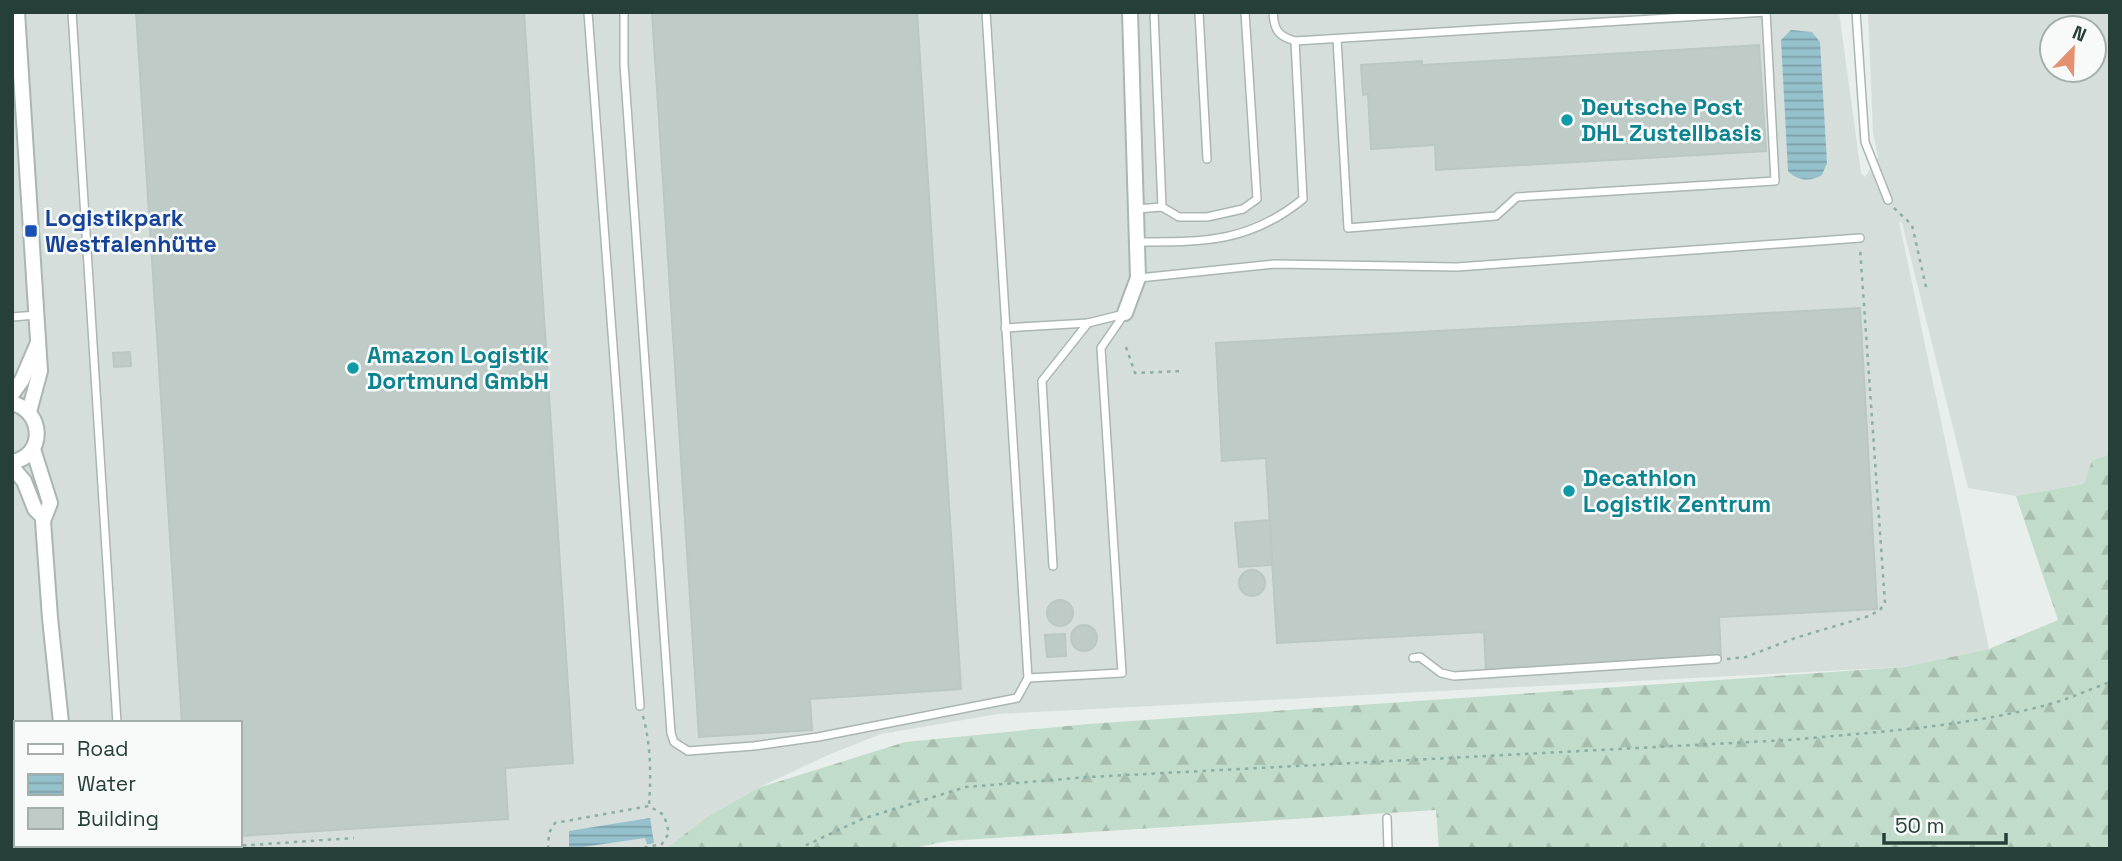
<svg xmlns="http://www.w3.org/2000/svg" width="2122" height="861" font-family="'Space Grotesk',sans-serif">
<defs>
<pattern id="forest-firs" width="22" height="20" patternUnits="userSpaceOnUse" patternTransform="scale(1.75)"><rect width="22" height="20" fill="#c2dccb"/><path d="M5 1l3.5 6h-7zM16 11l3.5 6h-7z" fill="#a7beaf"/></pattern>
<pattern id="water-rules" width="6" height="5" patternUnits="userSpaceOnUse" patternTransform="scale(1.75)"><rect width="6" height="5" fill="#95c1cc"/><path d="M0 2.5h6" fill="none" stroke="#7a9ea7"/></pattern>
</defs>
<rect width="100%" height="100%" fill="#e7eeeb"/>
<path fill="#d5deda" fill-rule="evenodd" d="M12 12H1839L1861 173 1865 177 1878 157 1873 133 1868 12H2110V454L2092 460 2085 484 2016 496 1968 488 1902 223 1899 221 1989 649 1904 667 998 714 881 734 828 755 758 788 707 817 665 849H12ZM2052 28H2094V70H2052ZM16 723H240V845H16Z"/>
<polygon fill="url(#forest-firs)" points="2110,454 2110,849 1439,849 1436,810 948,841 909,849 665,849 707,817 758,788 905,742 1088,724 1904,667 1989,649 2058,620 2016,496 2084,484 2092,460"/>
<g fill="url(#water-rules)">
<path d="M1791 30 1812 32 1820 42 1827 163 1822 175C1811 182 1797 181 1788 171L1781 40Z"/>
<polygon points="650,818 654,843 647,844 645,838 569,849 569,831"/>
</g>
<g fill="#bfcbc7" stroke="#bac7c2" stroke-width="2">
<polygon points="136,12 524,12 573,763 505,768 508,819 240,836 240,723 182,723"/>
<polygon points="652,12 917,12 961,689 810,699 812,730 699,737"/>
<polygon points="1759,45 1766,151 1436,170 1435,145 1371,149 1368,94 1363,95 1361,65 1422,61 1422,65"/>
<polygon points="1860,308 1877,609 1719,617 1721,658 1486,670 1484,632 1277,643 1266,458 1222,461 1216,343"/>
<polygon points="130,352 131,366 114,367 113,353"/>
<polygon points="1270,520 1272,565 1239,567 1235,523"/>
<circle cx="1252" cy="583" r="13"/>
<circle cx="1060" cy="613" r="13"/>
<circle cx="1084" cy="638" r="13"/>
<polygon points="1065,634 1066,656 1047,657 1045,635"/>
</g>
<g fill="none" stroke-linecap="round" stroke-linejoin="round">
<defs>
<g id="lane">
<polyline points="72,12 117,723"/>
<polyline points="588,12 640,706"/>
<polyline points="624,12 624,64 671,733 674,742 688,751 754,746 818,737 1017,698 1028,678 1122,673 1101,348 1125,313"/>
<polyline points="986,12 1028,678"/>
<polyline points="1154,12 1162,207 1179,217 1207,217 1243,209 1257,199 1245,12"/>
<polyline points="1199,12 1207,159"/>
<path d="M1273 12C1274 30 1278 36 1295 41L1766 12 1775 181 1517 197 1496 216 1348 228 1337 39"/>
<polyline points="1856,12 1865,142 1888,200"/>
<polyline points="1136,209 1162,207"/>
<path d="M1137 242C1203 242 1249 243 1303 199L1295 41"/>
<polyline points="1139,278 1275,264 1457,267 1860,238"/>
<polyline points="12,317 36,315"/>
<polyline points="1005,328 1088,323"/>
<polyline points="1053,566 1042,381 1088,323 1124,314"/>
<polyline points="1413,658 1420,657 1441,673 1454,676 1717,659"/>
<polyline points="1387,818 1388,849"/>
</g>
<g id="street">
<polyline points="17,12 40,371 29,412"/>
<polyline points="1125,313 1138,278 1130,12"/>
<polyline points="12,394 22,380 37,345"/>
<path d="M12 403C44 411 46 456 12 462"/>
<polyline points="33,449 50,503 43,521 50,618 61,723"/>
<polyline points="12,467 24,481 35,509 43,517"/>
<polyline points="58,845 58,849"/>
<polyline points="73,845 73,849"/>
</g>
</defs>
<use href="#lane" stroke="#aab6b2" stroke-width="10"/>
<use href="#street" stroke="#aab6b2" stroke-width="18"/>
<g stroke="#8baea5" stroke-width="2.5" stroke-dasharray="3.5 5" stroke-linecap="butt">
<polyline points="1894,208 1912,225 1926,287"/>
<polyline points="1126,347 1135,373 1184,371"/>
<polyline points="1727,659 1746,657 1795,638 1869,616 1880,610 1885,603 1860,248"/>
<path d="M643 716C651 745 651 776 649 806"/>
<polyline points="116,845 118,849"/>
<polyline points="192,849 354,838"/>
<polyline points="548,849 549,833 555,823 649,806 664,815 669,833 662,844 637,849"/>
<path d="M798 849 862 819 966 787 1089 777 1788 740C1876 732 1968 727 2054 703 2073 697 2091 689 2110 682"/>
</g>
<use href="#lane" stroke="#fff" stroke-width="7"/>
<use href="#street" stroke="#fff" stroke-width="14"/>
</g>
<g fill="#0f9aa8" stroke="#f7faf9" stroke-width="2.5">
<circle cx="1567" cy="120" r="7"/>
<circle cx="353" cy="368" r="7"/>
<circle cx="1569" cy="491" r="7"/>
</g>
<rect fill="#1a4fb4" stroke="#f7faf9" stroke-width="2.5" x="24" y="224" width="14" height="14" rx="3.5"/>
<g text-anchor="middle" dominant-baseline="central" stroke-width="5" stroke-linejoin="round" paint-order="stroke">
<g font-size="23" font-weight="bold" fill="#0d838f" stroke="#f7faf9" text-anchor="start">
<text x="1581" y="107">Deutsche Post<tspan x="1581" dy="26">DHL Zustellbasis</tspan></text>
<text x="367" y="355">Amazon Logistik<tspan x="367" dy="26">Dortmund GmbH</tspan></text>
<text x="1583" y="478">Decathlon<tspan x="1583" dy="26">Logistik Zentrum</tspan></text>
</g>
<g font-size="23" font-weight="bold" fill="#164399" stroke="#f7faf9" text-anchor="start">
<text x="45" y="218">Logistikpark<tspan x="45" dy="26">Westfalenhütte</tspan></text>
</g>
</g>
<rect width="2122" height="861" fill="none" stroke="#273f39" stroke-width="28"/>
<rect x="14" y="721" width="228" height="126" fill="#f7faf9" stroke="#a4afac" stroke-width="2"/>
<rect x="28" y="744" width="35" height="10" fill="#ffffff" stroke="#a4afac" stroke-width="2"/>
<text x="77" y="756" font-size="21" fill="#273f39">Road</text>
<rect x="28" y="774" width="35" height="21" fill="url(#water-rules)" stroke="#a4afac" stroke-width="2"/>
<text x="77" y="791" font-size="21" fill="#273f39">Water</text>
<rect x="28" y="808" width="35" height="21" fill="#bfcbc7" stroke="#a4afac" stroke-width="2"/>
<text x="77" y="826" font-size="21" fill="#273f39">Building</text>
<g transform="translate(2073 49) rotate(23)"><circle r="33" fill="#f7faf9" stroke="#a4afac" stroke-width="2"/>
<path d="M0-5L12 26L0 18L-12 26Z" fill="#e4916f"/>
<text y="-10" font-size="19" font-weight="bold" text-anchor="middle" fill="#273f39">N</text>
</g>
<path d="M1884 833v10h122v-10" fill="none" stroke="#273f39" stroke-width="3.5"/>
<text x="1895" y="833" font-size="21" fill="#273f39" stroke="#f7faf9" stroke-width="5" paint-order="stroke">50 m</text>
</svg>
